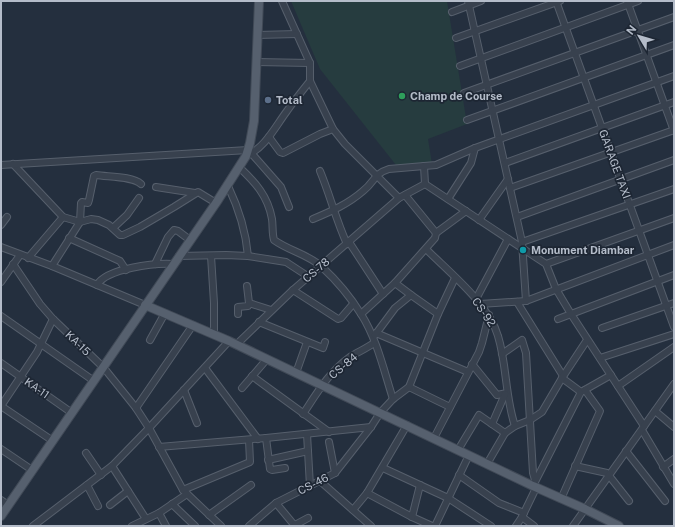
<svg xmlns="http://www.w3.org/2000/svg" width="675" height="527" font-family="'Public Sans',sans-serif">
<rect width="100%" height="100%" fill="#242f3e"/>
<polygon fill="#263c3f" points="291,1 447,1 467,124 428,139 432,164 396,165 320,69"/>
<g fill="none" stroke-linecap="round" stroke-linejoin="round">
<defs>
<g id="minor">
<polyline points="282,1 310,63 310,81 333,129 345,144 399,198"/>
<polyline points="468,1 522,242 526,301"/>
<polyline points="556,1 674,327"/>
<polyline points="627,1 674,131"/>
<polyline points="452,12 481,1"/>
<polyline points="257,35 297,34"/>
<polyline points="456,38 560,1"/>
<polyline points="256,62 310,63"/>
<polyline points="460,66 638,1"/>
<polyline points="464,93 674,17"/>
<polyline points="467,120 674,45"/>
<polyline points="269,137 280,152 283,153 320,134 333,129"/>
<polyline points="252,154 281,187 289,207"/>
<path d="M246 156C265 148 275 127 287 111 294 101 302 91 310 81"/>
<polyline points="505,163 674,102"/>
<polyline points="13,164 63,217 80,222 91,219 98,220 109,225 120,235 123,235 140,227 174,207 198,192 216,203"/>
<polyline points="1,165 248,150"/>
<polyline points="424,166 425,184"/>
<path d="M239 167C255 182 268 196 272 219 273 226 272 233 274 240 289 251 308 254 322 267 335 279 351 298 361 314 377 339 384 371 393 399"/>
<path d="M320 171C330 195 336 220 347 244"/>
<polyline points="425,184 546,264 556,289 571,314 644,426"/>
<path d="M228 186C238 207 246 232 248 256"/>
<polyline points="156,187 195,193"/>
<polyline points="510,188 674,130"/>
<polyline points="448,199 471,163 475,148"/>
<polyline points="517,217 674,160"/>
<path d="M313 219C332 211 348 204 363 191 375 182 373 174 389 169L436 165 475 148 674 76"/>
<polyline points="479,220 508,179"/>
<polyline points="1,225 7,217"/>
<polyline points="113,228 127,215 139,198"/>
<polyline points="436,233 466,211"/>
<polyline points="69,238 120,261 126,270"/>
<polyline points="349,242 383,294"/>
<polyline points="522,242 674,189"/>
<polyline points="1,247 52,266 145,305"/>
<path d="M426 249C449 272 489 304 498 336 507 365 505 397 515 426"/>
<polyline points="179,256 226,255 248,256 286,262 309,277"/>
<polyline points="211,256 214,303 214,334"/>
<polyline points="28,258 63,217"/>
<polyline points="13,264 40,304 53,319 104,368 136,408 149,428 183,490 221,526"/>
<polyline points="155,264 168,237 174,230 178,231 190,240"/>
<polyline points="546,264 674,218"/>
<path d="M52 266 80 222 81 203 82 202 88 203 89 200 94 176 96 175C108 177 132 176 141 184"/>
<polyline points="1,282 20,255"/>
<polyline points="395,283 411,295"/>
<path d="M97 285C107 268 155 263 173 264"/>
<polyline points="247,286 249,303"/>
<polyline points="293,290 338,319 341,318 353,304"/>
<polyline points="476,299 508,239"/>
<polyline points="517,302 563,376"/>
<polyline points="480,304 526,301 674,245"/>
<polyline points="238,314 238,307 248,306 249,303 271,310"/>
<polyline points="361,314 395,283 435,238 436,233 405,195"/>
<polyline points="1,316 94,381"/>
<polyline points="558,319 674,275"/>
<polyline points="259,322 323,348 325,342"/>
<polyline points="602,328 674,303"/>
<polyline points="376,333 468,372"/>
<polyline points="375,335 395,308 411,295 438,314"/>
<polyline points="150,340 165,313"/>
<polyline points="236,345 293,290 399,198 425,184"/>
<polyline points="502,354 522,340 526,353 533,473 535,480"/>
<polyline points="600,358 674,334"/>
<polyline points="1,363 72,413"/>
<polyline points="472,364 497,395 507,393"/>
<polyline points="205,368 258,439"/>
<polyline points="296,373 307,342"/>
<polyline points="252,376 329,432"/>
<polyline points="562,378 581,392"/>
<polyline points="618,386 674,347"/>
<polyline points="409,387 450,407"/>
<polyline points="242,388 267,359"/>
<polyline points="184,390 197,423"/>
<polyline points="1,406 37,352 53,319"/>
<polyline points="1,406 53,441"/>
<polyline points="136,408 193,325"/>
<polyline points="655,411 674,427"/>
<path d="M303 414C317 393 329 372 350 357 358 352 367 348 374 343"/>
<polyline points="492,424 505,394"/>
<polyline points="642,430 674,484"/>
<polyline points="307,434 310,486"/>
<polyline points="266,438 270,469 272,470 285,468"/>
<polyline points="434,438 479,352 482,343 489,315"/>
<polyline points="329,442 335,473"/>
<polyline points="159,447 266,438 371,427"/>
<polyline points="1,449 32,470"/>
<polyline points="458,450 479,415 505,433"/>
<polyline points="626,451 665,501"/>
<polyline points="86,453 101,475"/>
<polyline points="268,460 308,451"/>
<polyline points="487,464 505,433 515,426 530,420 542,412 562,378 587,340"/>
<polyline points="112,466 146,519"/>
<polyline points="575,466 607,473 629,501"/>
<polyline points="663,467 674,459"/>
<polyline points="383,468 448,498 491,526"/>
<polyline points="459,475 499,503 524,513"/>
<polyline points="320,481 371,526"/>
<polyline points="535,482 581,392 611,375"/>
<polyline points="87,485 98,506"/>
<polyline points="183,490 250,462 249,440"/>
<polyline points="367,493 412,517 432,526"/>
<polyline points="561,499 600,411 585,390"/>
<polyline points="1,500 8,505"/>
<polyline points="276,503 295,526"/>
<polyline points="172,504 195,526"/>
<polyline points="110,505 128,491"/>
<polyline points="353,510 367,493 407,425"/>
<polyline points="159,513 166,526"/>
<polyline points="209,515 251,485"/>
<polyline points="412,517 420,485"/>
<polyline points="522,517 534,526"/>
<polyline points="295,525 308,518"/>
<polyline points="33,526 112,466 149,428 229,341"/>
<polyline points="132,526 159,513 187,494"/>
<polyline points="249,526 276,503 335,473 371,427 380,413 393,399 409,387 438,314 455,278"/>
<polyline points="435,526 469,455"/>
<polyline points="516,526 522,517 536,488"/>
<polyline points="573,526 674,384"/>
</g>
<g id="major">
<polyline points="145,305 229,341 533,486 585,509 619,526"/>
<polyline points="1,516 216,203 246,156 250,143 254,121 259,1"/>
</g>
</defs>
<use href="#minor" stroke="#565f6c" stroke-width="8"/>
<use href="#major" stroke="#414a57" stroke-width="10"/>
<use href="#minor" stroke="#38414e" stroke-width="6"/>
<use href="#major" stroke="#56606e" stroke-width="8"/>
</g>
<circle fill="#2e9e5b" stroke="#1d2633" stroke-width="1.5" cx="402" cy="96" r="4"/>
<circle fill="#5c6f8a" stroke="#1d2633" stroke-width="1.5" cx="268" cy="100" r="4"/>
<circle fill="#0f9aa8" stroke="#1d2633" stroke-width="1.5" cx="523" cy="250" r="4"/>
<g text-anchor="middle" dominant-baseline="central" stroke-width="3.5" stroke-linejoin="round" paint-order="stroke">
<g font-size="11" font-weight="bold" fill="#b4bcc9" stroke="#1d2633" text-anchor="start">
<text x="410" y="96">Champ de Course</text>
<text x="276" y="100">Total</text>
<text x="531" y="250">Monument Diambar</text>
</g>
<g font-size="11" fill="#b4bcc9" stroke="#1d2633">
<text transform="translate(615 164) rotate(70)">GARAGE TAXI</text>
<text transform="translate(316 270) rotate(-41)">CS-78</text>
<text transform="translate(484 312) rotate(55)">CS-92</text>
<text transform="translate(78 343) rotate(44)">KA-15</text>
<text transform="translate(343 366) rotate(-40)">CS-84</text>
<text transform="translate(37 388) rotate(35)">KA-11</text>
<text transform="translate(313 484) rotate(-27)">CS-46</text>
</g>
</g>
<rect width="675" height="527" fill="none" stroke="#b4bcc9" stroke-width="4"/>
<g transform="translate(639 36) rotate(308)" stroke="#1d2633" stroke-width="3" paint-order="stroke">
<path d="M0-3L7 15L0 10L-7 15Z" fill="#b4bcc9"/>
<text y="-6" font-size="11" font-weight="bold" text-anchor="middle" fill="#b4bcc9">N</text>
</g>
</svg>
